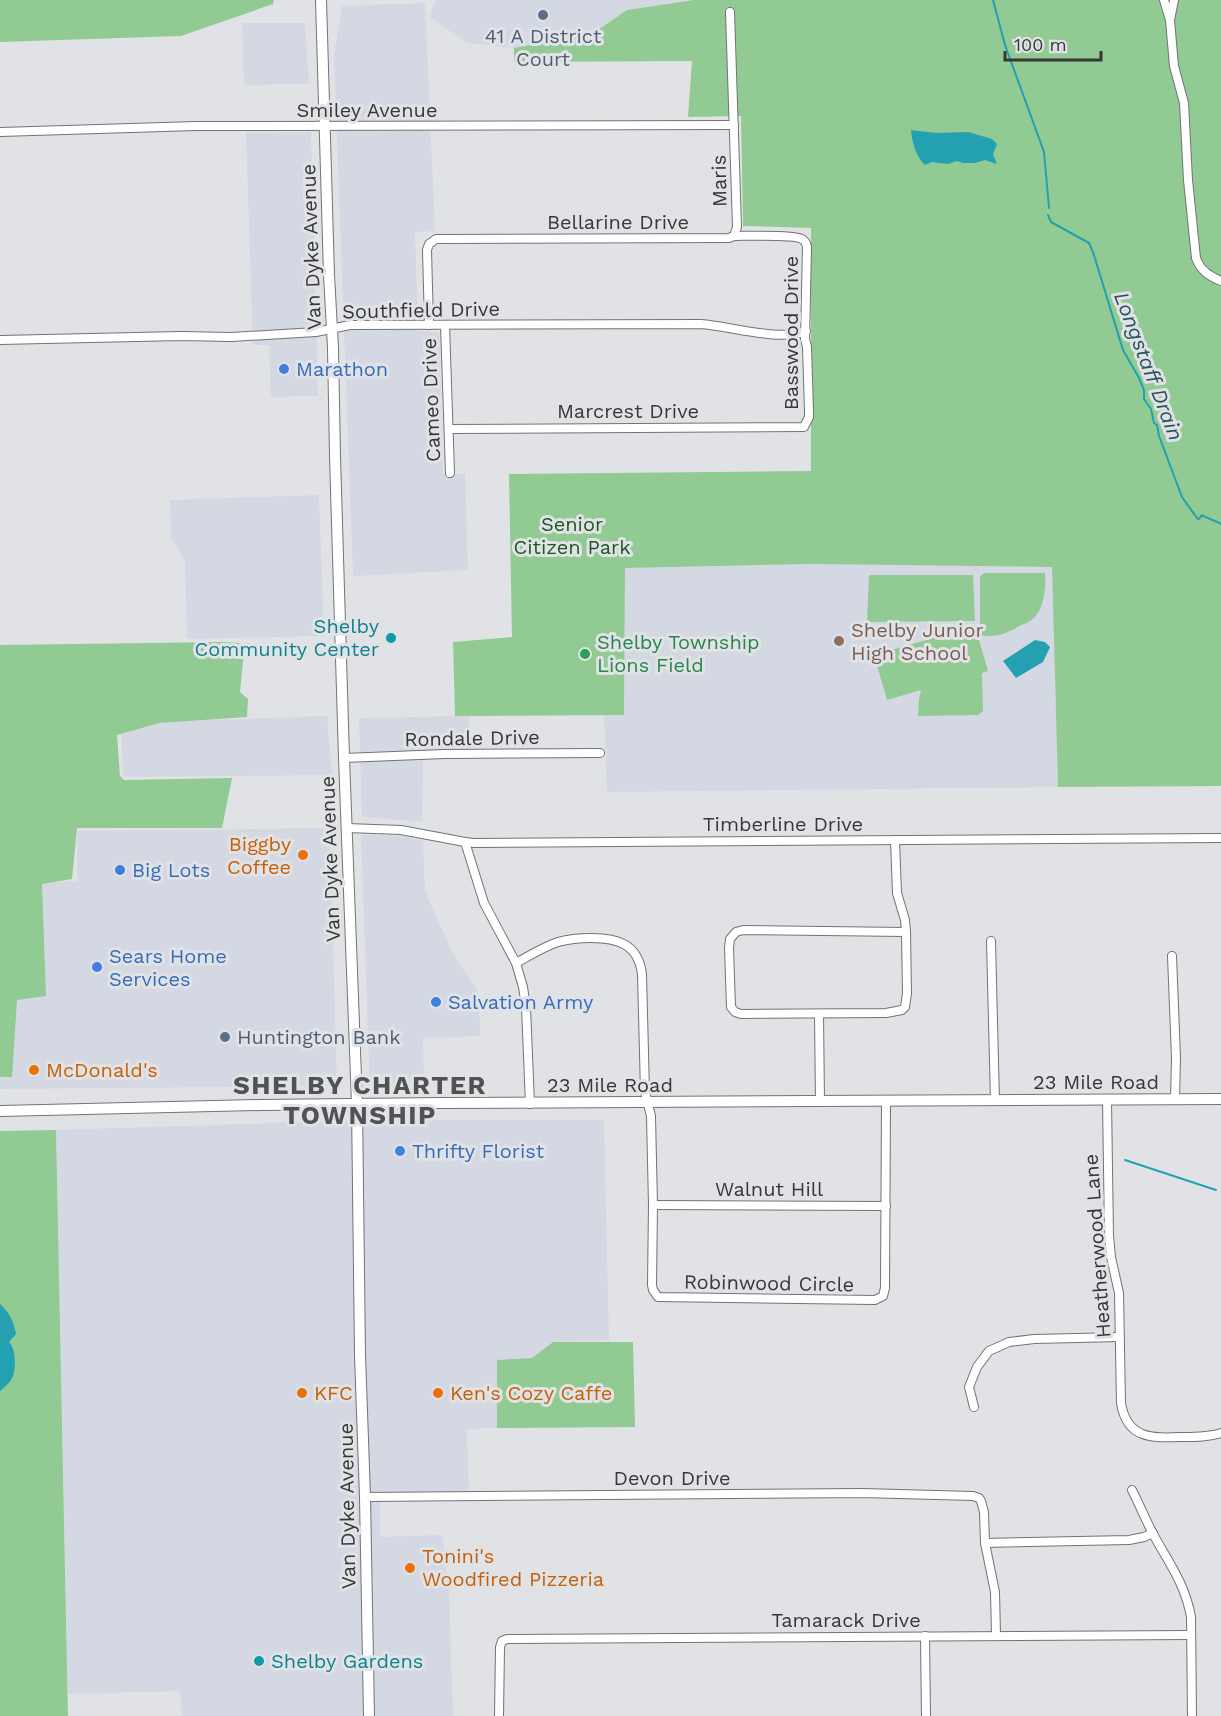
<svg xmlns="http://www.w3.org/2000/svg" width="1221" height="1716" font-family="'Work Sans',sans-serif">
<rect width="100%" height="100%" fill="#e1e2e5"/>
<g fill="#d4d8e2">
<polygon points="435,0 694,0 627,10 595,32 514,48 467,43 430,17"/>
<polygon points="425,3 435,231 415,232 418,331 439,332 443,474 465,474 468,570 353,576 334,55 342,6"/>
<polygon points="242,23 305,23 309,84 244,85"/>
<polygon points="311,132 318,396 271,397 269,345 253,345 246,133"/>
<polygon points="319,495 324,636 187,639 185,560 171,537 170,500"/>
<polygon points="812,564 1052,567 1058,787 607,792 604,715 624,714 625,568"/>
<polygon points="327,716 332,775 123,777 121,723"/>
<polygon points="469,716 470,758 423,760 422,822 362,817 359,718"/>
<polygon points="330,828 337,1086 0,1089 0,1077 12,1076 12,996 46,996 42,883 77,881 77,831"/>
<polygon points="361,835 403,836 423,841 425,891 452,952 477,990 481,1036 423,1038 424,1087 370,1089"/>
<polygon points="372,1120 604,1120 609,1340 553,1342 532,1358 497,1360 497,1428 467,1429 469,1496 380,1497 380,1537 442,1535 449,1592 453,1716 182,1716 180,1691 68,1694 56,1130"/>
</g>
<g fill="#91ca92">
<polygon points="0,0 274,0 273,4 181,36 0,42"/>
<polygon points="694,0 1221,0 1221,786 1058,787 1052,567 812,564 625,568 624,715 455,716 453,642 512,637 509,474 811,471 811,228 743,226 741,116 688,117 692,61 514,62 514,48 595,32 627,10"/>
<path d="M984 573H1045C1046 588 1044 612 1030 621 1027 623 1024 624 1021 625 1007 633 998 638 980 635V577Z"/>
<polygon points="869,575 973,575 975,621 867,622"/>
<polygon points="975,626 988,671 982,673 983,711 978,715 918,716 919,699 921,690 887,700 874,655"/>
<polygon points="222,642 258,644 255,647 244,651 240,692 248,699 247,717 159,723 117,735 120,776 124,780 232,778 222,828 77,828 72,879 42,884 46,996 17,1000 12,1077 0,1077 0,645"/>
<polygon points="56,1130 68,1716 0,1716 0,1131"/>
<polygon points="553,1342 633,1342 635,1427 497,1428 497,1360 532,1358"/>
</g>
<g fill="#23a1b1">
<path d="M911 130 936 133 968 132 992 139 997 144 993 154 997 164 985 160 975 163H963L957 161 948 164 932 162 925 165C916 157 912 142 911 130Z"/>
<polygon points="1035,640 1045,642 1050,647 1043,662 1016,678 1003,661"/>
<path d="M0 1304C9 1312 14 1322 16 1334L9 1342C16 1349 16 1367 13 1376 11 1382 5 1387 0 1391Z"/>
</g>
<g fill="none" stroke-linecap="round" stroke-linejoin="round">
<g stroke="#23a1b1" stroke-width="2">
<polyline points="993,0 1005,45 1044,152 1049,208"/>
<path d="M1048 215 1051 222 1089 243 1093 252 1123 350 1139 378 1144 390V399L1151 409 1154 423 1157 425 1159 436 1182 497 1197 518 1199 519 1202 515C1208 519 1214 520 1221 524"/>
<polyline points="1125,1160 1216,1190"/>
</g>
<defs>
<g id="minor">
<path d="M1164 0 1170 20 1174 66 1184 103 1188 180 1196 258C1200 270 1209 276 1221 281"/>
<polyline points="730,12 737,227 734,236"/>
<polyline points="1170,20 1174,0"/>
<polyline points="0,132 196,126 734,125"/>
<path d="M429 325 427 250 429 244 436 239 729 238 734 236C747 236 793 234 802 239 806 242 806 243 807 247L805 339 807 347 809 412V417L804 427 449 429"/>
<polyline points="445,325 450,473"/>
<path d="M0 340 181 336 231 337 316 332 350 325 701 324C729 326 782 342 806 331"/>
<polyline points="344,758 444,754 600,753"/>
<polyline points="347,828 401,830 465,842 474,843 1221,838"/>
<polyline points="895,840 897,893 905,920 906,932 907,993 905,1007 902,1010 886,1013 741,1014 735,1012 731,1007 729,948 730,939 736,932 743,930 906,932"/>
<polyline points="465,842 484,903 516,963 523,987 526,1007 530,1104"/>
<polyline points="991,941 995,1101"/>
<polyline points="1172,956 1176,1058 1175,1099"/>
<path d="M516 963C529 956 543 947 558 942 569 939 580 938 591 938 618 938 638 944 642 974L645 1092 651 1116 653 1205 652 1285 653 1290 658 1297 875 1300 883 1296 885 1288 886 1102"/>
<polyline points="819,1014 820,1102"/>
<path d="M1107 1100 1109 1236 1111 1257 1119 1293 1121 1403C1127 1440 1153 1438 1183 1437 1196 1437 1209 1437 1221 1433"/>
<polyline points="653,1205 886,1206"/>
<polyline points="974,1407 969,1387 977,1367 989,1351 1009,1342 1034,1339 1120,1337"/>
<path d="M1132 1490C1139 1504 1145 1518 1152 1532 1168 1562 1185 1583 1191 1617L1192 1716"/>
<polyline points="365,1497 862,1493 973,1496 979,1498 981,1501 984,1512 985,1543 995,1592 996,1635"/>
<polyline points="985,1543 1129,1540 1144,1537 1153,1533"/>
<polyline points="925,1636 926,1716"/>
<polyline points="499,1716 500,1647 502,1641 507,1639 1191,1635"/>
</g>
<g id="major">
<polyline points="321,0 329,275 333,348 335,456 344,758 357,1104 360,1355 365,1497 369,1716"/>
<polyline points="0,1111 260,1105 442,1103 1221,1099"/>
</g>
</defs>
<use href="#minor" stroke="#727376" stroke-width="10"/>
<use href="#major" stroke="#727376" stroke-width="12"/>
<use href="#minor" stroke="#fff" stroke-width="8"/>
<use href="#major" stroke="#fff" stroke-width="10"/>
</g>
<g fill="#5c6f8a" stroke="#e1e2e5" stroke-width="2">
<circle cx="543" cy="15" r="6"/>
<circle cx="225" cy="1037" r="6"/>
</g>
<g fill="#3f7fe0" stroke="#e1e2e5" stroke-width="2">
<circle cx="284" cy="369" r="6"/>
<circle cx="120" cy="870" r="6"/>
<circle cx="97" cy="967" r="6"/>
<circle cx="436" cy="1002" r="6"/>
<circle cx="400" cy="1151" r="6"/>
</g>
<g fill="#0f9aa8" stroke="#e1e2e5" stroke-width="2">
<circle cx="391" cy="638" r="6"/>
<circle cx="259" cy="1661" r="6"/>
</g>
<circle fill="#8d6e63" stroke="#e1e2e5" stroke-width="2" cx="839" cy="641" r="6"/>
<circle fill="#2e9e5b" stroke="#e1e2e5" stroke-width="2" cx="585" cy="654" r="6"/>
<g fill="#e8710a" stroke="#e1e2e5" stroke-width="2">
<circle cx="303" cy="855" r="6"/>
<circle cx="34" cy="1070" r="6"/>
<circle cx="302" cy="1393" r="6"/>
<circle cx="438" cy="1393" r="6"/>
<circle cx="410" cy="1568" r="6"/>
</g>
<g text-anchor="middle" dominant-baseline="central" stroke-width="6" stroke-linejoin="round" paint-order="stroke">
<g font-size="20" fill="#4e5e75" stroke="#e1e2e5">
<text x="543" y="36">41 A District<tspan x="543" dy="23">Court</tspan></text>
<text x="237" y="1037" text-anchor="start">Huntington Bank</text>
</g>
<g font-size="20" fill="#363738" stroke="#e1e2e5">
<text x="367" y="110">Smiley Avenue</text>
<text transform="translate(719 181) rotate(-91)">Maris</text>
<text x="618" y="222">Bellarine Drive</text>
<text transform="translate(311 247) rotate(-92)">Van Dyke Avenue</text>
<text transform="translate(421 310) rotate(-1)">Southfield Drive</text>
<text transform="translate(791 333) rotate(-90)">Basswood Drive</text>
<text transform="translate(431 400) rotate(-92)">Cameo Drive</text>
<text x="628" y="411">Marcrest Drive</text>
<text transform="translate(472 738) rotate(-1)">Rondale Drive</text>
<text x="783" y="824">Timberline Drive</text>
<text transform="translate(330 859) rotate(-92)">Van Dyke Avenue</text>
<text x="1096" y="1082">23 Mile Road</text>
<text x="610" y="1085">23 Mile Road</text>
<text x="769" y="1189">Walnut Hill</text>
<text transform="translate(1097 1246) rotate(-94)">Heatherwood Lane</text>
<text transform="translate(769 1283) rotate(1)">Robinwood Circle</text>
<text x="672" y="1478">Devon Drive</text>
<text transform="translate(347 1506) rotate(-91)">Van Dyke Avenue</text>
<text x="846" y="1620">Tamarack Drive</text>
</g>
<g font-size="20" fill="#366cbe" stroke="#e1e2e5" text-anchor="start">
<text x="296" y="369">Marathon</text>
<text x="132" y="870">Big Lots</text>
<text x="109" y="956">Sears Home<tspan x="109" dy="23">Services</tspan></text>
<text x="448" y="1002">Salvation Army</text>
<text x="412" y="1151">Thrifty Florist</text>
</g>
<g font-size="20" fill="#1a5820" stroke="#e1e2e5">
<text x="572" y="524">Senior<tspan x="572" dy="23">Citizen Park</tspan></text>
</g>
<g font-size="20" fill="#0d838f" stroke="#e1e2e5" text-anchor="end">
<text x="379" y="626">Shelby<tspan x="379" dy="23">Community Center</tspan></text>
<text x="271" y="1661" text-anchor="start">Shelby Gardens</text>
</g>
<g font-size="20" fill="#785e54" stroke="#e1e2e5" text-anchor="start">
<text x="851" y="630">Shelby Junior<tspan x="851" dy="23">High School</tspan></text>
</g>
<g font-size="20" fill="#27864d" stroke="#e1e2e5" text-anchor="start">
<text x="597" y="642">Shelby Township<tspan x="597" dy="23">Lions Field</tspan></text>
</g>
<g font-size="20" fill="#c56008" stroke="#e1e2e5" text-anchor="start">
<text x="291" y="844" text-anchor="end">Biggby<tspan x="291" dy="23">Coffee</tspan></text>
<text x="46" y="1070">McDonald's</text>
<text x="314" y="1393">KFC</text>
<text x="450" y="1393">Ken's Cozy Caffe</text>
<text x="422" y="1556">Tonini's<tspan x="422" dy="23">Woodfired Pizzeria</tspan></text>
</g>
<g font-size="21" font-style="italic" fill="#25565d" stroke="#e1e2e5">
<text transform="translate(1149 366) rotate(69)">Longstaff Drain</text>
</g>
<g font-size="26" font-weight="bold" letter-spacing="1.5" fill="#515254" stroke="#e1e2e5">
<text x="360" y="1085">SHELBY CHARTER<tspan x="360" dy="30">TOWNSHIP</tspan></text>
</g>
</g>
<path d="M1005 51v9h96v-9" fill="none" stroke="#363738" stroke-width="3"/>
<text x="1014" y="51" font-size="18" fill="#363738" stroke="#e1e2e5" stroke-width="4.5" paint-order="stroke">100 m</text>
</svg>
